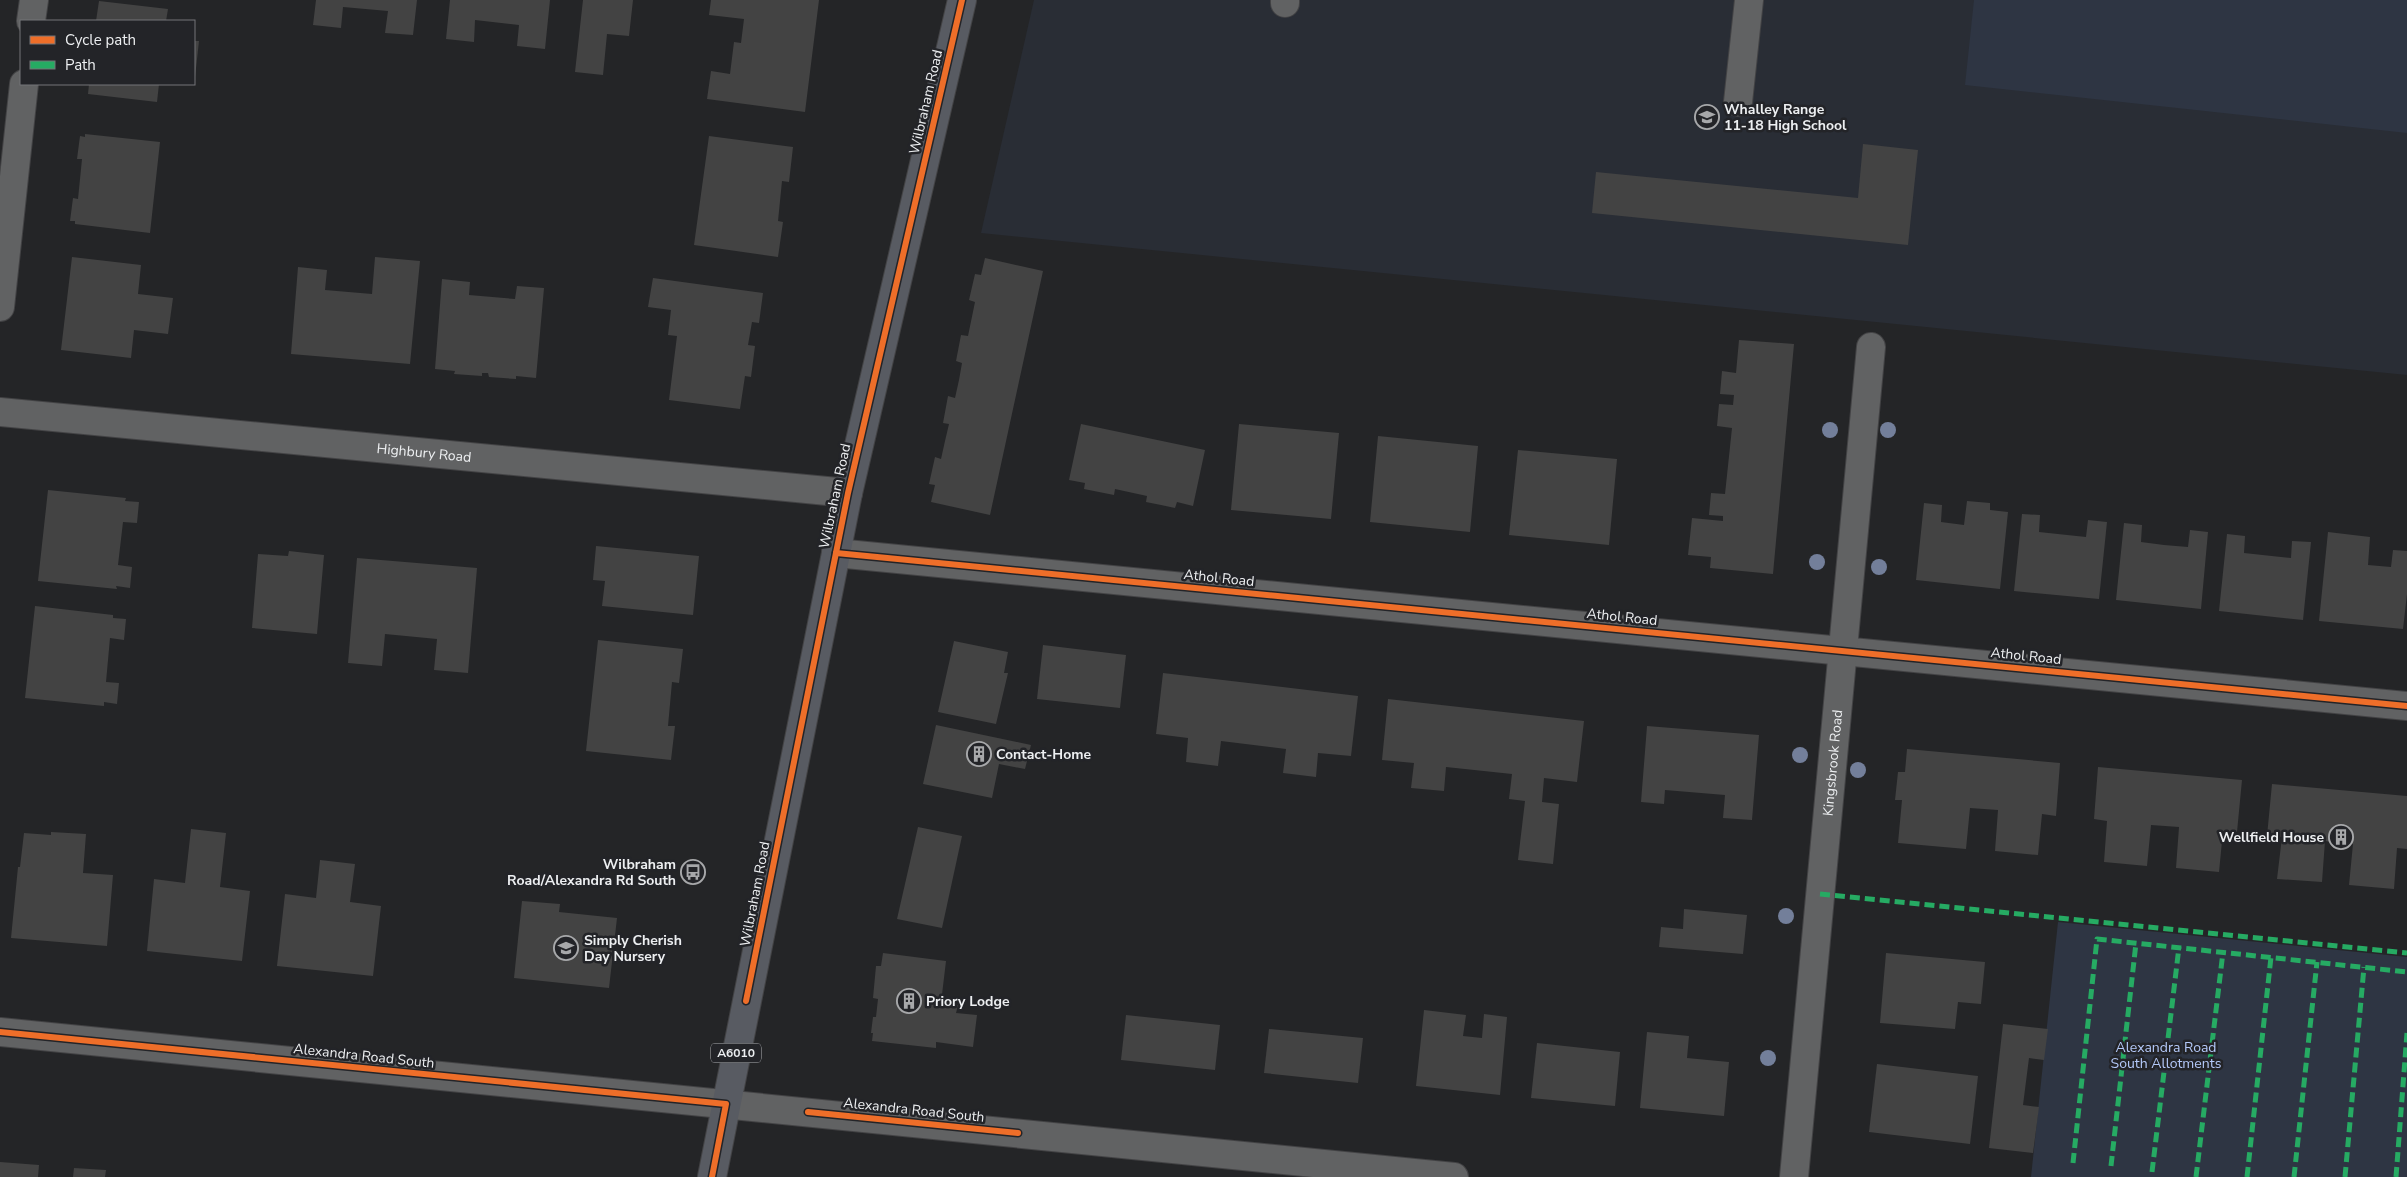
<svg xmlns="http://www.w3.org/2000/svg" width="2407" height="1177" font-family="'Nunito Sans',sans-serif">
<rect width="100%" height="100%" fill="#242527"/>
<polygon fill="#292d35" points="1034,0 2407,0 2407,375 981,233"/>
<g fill="#2e3543">
<polygon points="1974,0 2407,0 2407,133 1965,85"/>
<polygon points="2058,922 2407,957 2407,1177 2031,1177"/>
</g>
<g fill="#434343">
<polygon points="316,0 417,0 413,35 385,33 388,11 343,7 341,28 313,25"/>
<polygon points="450,0 550,0 545,49 517,46 519,25 475,20 474,42 446,39"/>
<polygon points="583,0 633,0 629,36 607,34 603,75 575,72"/>
<polygon points="711,0 819,0 805,112 707,99 711,71 730,74 734,42 741,43 744,19 709,15"/>
<polygon points="99,1 168,9 166,21 96,21"/>
<polygon points="194,41 199,41 195,77 194,77"/>
<polygon points="89,84 159,84 157,102 88,94"/>
<polygon points="85,134 160,142 150,233 75,224 75,221 70,221 73,198 78,199 82,159 77,159 80,136 85,137"/>
<polygon points="709,136 793,147 789,182 782,181 778,221 783,222 778,257 694,245"/>
<polygon points="1863,144 1918,150 1908,245 1592,213 1596,172 1858,198"/>
<polygon points="72,257 141,265 138,294 173,298 168,334 134,330 131,358 61,350"/>
<polygon points="375,257 420,261 410,364 291,354 298,267 327,270 325,290 372,294"/>
<polygon points="985,258 1043,271 990,515 931,502 935,485 929,484 935,457 941,459 945,441 949,424 943,423 948,396 955,398 959,380 962,363 956,361 961,335 968,336 975,302 969,300 975,274 981,275"/>
<polygon points="653,278 763,293 759,323 752,322 748,345 755,346 751,377 745,376 740,409 669,400 677,336 668,335 671,310 648,307"/>
<polygon points="442,279 470,282 469,295 515,299 517,286 544,288 536,378 516,376 516,379 489,377 488,373 482,373 482,376 454,374 455,371 435,369"/>
<polygon points="1739,340 1794,344 1773,574 1710,568 1711,557 1688,555 1692,518 1723,521 1723,516 1709,515 1711,493 1725,494 1732,428 1717,426 1719,404 1733,405 1734,395 1720,394 1722,371 1736,373"/>
<polygon points="1081,424 1205,450 1193,506 1177,502 1175,508 1161,505 1146,502 1147,496 1115,489 1114,495 1084,489 1085,483 1069,480"/>
<polygon points="1239,424 1339,433 1331,519 1231,510"/>
<polygon points="1378,436 1478,446 1470,532 1370,522"/>
<polygon points="1518,450 1617,459 1609,545 1509,535"/>
<polygon points="48,490 126,498 125,501 139,502 137,523 123,522 118,565 132,567 130,588 116,586 117,589 38,581"/>
<polygon points="1967,501 1990,503 1990,510 2008,512 2000,589 1916,580 1924,503 1942,505 1941,522 1964,525"/>
<polygon points="2022,514 2040,515 2039,532 2086,537 2088,520 2107,522 2099,599 2014,591"/>
<polygon points="2124,523 2142,525 2141,542 2164,545 2188,547 2190,530 2208,532 2201,609 2116,600"/>
<polygon points="2328,532 2370,537 2368,565 2391,567 2393,550 2407,551 2407,594 2403,629 2319,621"/>
<polygon points="2227,534 2245,536 2244,553 2291,558 2292,541 2311,542 2303,620 2219,611"/>
<polygon points="596,546 699,556 693,615 602,606 605,581 593,580"/>
<polygon points="289,551 324,555 317,634 252,628 258,554 288,556"/>
<polygon points="357,558 477,568 468,673 434,670 437,639 385,634 382,666 348,663"/>
<polygon points="35,606 113,615 113,618 126,619 124,640 110,638 106,682 119,683 117,704 104,702 104,706 25,698"/>
<polygon points="598,640 683,649 679,683 672,682 668,726 675,726 671,760 586,751"/>
<polygon points="954,641 1008,652 1004,673 1008,673 996,724 938,712"/>
<polygon points="1043,645 1126,655 1120,708 1037,699"/>
<polygon points="1163,673 1358,696 1351,756 1318,753 1316,777 1283,773 1286,749 1221,741 1218,766 1186,762 1188,738 1156,734"/>
<polygon points="1388,699 1584,721 1577,782 1544,778 1542,802 1559,804 1553,864 1518,860 1525,801 1509,799 1512,774 1446,767 1444,791 1411,788 1414,763 1382,760"/>
<polygon points="936,725 1031,745 1025,769 999,764 992,798 923,784"/>
<polygon points="1647,726 1759,735 1752,820 1723,818 1725,795 1665,790 1664,804 1641,802"/>
<polygon points="1907,749 2060,763 2056,816 2042,814 2038,855 1995,851 1998,810 1970,808 1966,849 1898,843 1902,800 1895,800 1898,772 1905,772"/>
<polygon points="2098,767 2242,780 2237,832 2223,831 2219,872 2176,868 2179,827 2151,825 2147,866 2104,862 2107,821 2094,819"/>
<polygon points="2272,784 2407,796 2407,849 2397,848 2394,889 2349,885 2353,844 2339,843 2325,841 2322,882 2277,879 2282,837 2267,836"/>
<polygon points="918,827 962,836 942,928 897,919"/>
<polygon points="191,829 226,833 220,887 250,891 242,961 147,951 154,879 185,883"/>
<polygon points="51,832 86,834 83,873 113,875 107,946 11,938 18,867 20,867 24,833 51,835"/>
<polygon points="320,860 355,864 350,902 381,906 373,976 277,966 285,894 316,898"/>
<polygon points="522,901 560,904 559,912 617,918 609,988 514,978"/>
<polygon points="1684,909 1747,915 1743,954 1659,947 1661,927 1683,929"/>
<polygon points="883,953 946,961 941,1003 958,1005 956,1013 977,1015 973,1047 936,1042 936,1048 872,1041 873,1033 871,1033 873,1017 876,1017 878,999 873,998 876,966 881,966"/>
<polygon points="1886,953 1985,962 1981,1004 1958,1002 1955,1029 1880,1023"/>
<polygon points="1424,1010 1466,1015 1463,1036 1482,1038 1484,1014 1507,1017 1500,1095 1416,1086"/>
<polygon points="1126,1015 1220,1025 1215,1070 1121,1060"/>
<polygon points="2003,1024 2048,1029 2044,1060 2029,1058 2023,1105 2039,1107 2033,1153 1989,1148"/>
<polygon points="1269,1029 1363,1038 1358,1083 1264,1073"/>
<polygon points="1647,1032 1689,1036 1687,1058 1729,1062 1724,1116 1640,1108"/>
<polygon points="1537,1043 1620,1052 1615,1106 1531,1098"/>
<polygon points="1877,1064 1978,1076 1970,1144 1869,1132"/>
<polygon points="0,1162 39,1165 38,1177 0,1177"/>
<polygon points="74,1168 106,1170 105,1177 73,1177"/>
</g>
<g fill="none" stroke-linecap="round" stroke-linejoin="round">
<defs>
<g id="minor">
<polyline points="1285,3 1285,0"/>
<polyline points="31,21 34,0"/>
<polyline points="1738,102 1749,0"/>
<polyline points="0,307 24,84"/>
<path id="s1" d="M0 412 848 493"/>
<polyline points="836,553 2407,706"/>
<polyline points="0,1032 1454,1177"/>
<path id="s2" d="M1794 1177 1871 347"/>
</g>
<polyline id="highway" points="712,1177 848,493 962,0"/>
</defs>
<use href="#minor" stroke="#434345" stroke-width="30"/>
<use href="#highway" stroke="#434345" stroke-width="30"/>
<use href="#minor" stroke="#616263" stroke-width="28"/>
<use href="#highway" stroke="#585b62" stroke-width="28"/>
<g stroke="#26ab63" stroke-width="5" stroke-dasharray="10 5" stroke-linecap="butt">
<polyline points="1820,894 2407,953"/>
<polyline points="2073,1163 2097,939 2407,972"/>
<polyline points="2111,1166 2136,943"/>
<polyline points="2152,1172 2179,947"/>
<polyline points="2196,1177 2223,952"/>
<polyline points="2247,1177 2271,957"/>
<polyline points="2294,1177 2317,962"/>
<polyline points="2345,1177 2364,967"/>
<polyline points="2396,1177 2407,1033"/>
</g>
<defs>
<g id="cycleway">
<polyline points="836,553 2407,706"/>
<polyline points="746,1001 848,493 962,0"/>
<polyline points="0,1032 726,1104 712,1177"/>
<polyline points="808,1112 1018,1133"/>
</g>
</defs>
<use href="#cycleway" stroke="#232428" stroke-width="9"/>
<use href="#cycleway" stroke="#ee6e29" stroke-width="6"/>
</g>
<g fill="#737f9a">
<circle cx="1830" cy="430" r="8"/>
<circle cx="1888" cy="430" r="8"/>
<circle cx="1817" cy="562" r="8"/>
<circle cx="1879" cy="567" r="8"/>
<circle cx="1800" cy="755" r="8"/>
<circle cx="1858" cy="770" r="8"/>
<circle cx="1786" cy="916" r="8"/>
<circle cx="1768" cy="1058" r="8"/>
</g>
<defs>
<symbol id="school-ring" viewBox="-11 -11 22 22"><circle r="9.5" fill="#232428" stroke="#a7a8aa" stroke-width="1.5"/><path d="M0-5L7-2L0 1L-7-2ZM-4 1L0 2.5L4 1V4Q0 6-4 4Z" fill="#a7a8aa"/></symbol>
<symbol id="building-ring" viewBox="-11 -11 22 22"><circle r="9.5" fill="#232428" stroke="#a7a8aa" stroke-width="1.5"/><path d="M-4-6H4V6H1V3H-1V6H-4ZM-2.5-4.3h1.7v1.8h-1.7ZM.8-4.3h1.7v1.8H.8ZM-2.5-1h1.7V.8h-1.7ZM.8-1h1.7V.8H.8Z" fill="#a7a8aa"/></symbol>
<symbol id="bus-ring" viewBox="-11 -11 22 22"><circle r="9.5" fill="#232428" stroke="#a7a8aa" stroke-width="1.5"/><path d="M-5-6H5V4H4V6H2V4H-2V6H-4V4H-5ZM-3.5-4V0h7V-4ZM-3.5 1.2v1.5H-2V1.2ZM2 1.2v1.5H3.5V1.2Z" fill="#a7a8aa"/></symbol>
</defs>
<g fill-rule="evenodd">
<use href="#school-ring" x="1693" y="103" width="28" height="28"/>
<use href="#building-ring" x="965" y="740" width="28" height="28"/>
<use href="#building-ring" x="2327" y="823" width="28" height="28"/>
<use href="#bus-ring" x="679" y="858" width="28" height="28"/>
<use href="#school-ring" x="552" y="934" width="28" height="28"/>
<use href="#building-ring" x="895" y="987" width="28" height="28"/>
</g>
<g text-anchor="middle" dominant-baseline="central" stroke-width="5" stroke-linejoin="round" paint-order="stroke">
<rect fill="#232428" stroke="#b0b2b5" stroke-width="1" x="711" y="1043.5" width="50" height="19" rx="4"/>
<g font-size="12" font-weight="bold" fill="#edeff1">
<text x="736" y="1053">A6010</text>
</g>
<g font-size="14" fill="#edeff1" stroke="#232428">
<text transform="translate(926 102) rotate(-77)">Wilbraham Road</text>
<text stroke="none"><textPath href="#s1" startOffset="426">Highbury Road</textPath></text>
<text transform="translate(835 496) rotate(-78)">Wilbraham Road</text>
<text transform="translate(1219 578) rotate(6)">Athol Road</text>
<text transform="translate(1622 617) rotate(6)">Athol Road</text>
<text transform="translate(2026 656) rotate(6)">Athol Road</text>
<text stroke="none"><textPath href="#s2" startOffset="416">Kingsbrook Road</textPath></text>
<text transform="translate(755 894) rotate(-79)">Wilbraham Road</text>
<text transform="translate(364 1056) rotate(6)">Alexandra Road South</text>
<text transform="translate(914 1110) rotate(6)">Alexandra Road South</text>
</g>
<g font-size="14" font-weight="bold" fill="#edeff1" stroke="#232428" text-anchor="start">
<text x="1724" y="109">Whalley Range<tspan x="1724" dy="16">11-18 High School</tspan></text>
<text x="996" y="754">Contact-Home</text>
<text x="2324" y="837" text-anchor="end">Wellfield House</text>
<text x="676" y="864" text-anchor="end">Wilbraham<tspan x="676" dy="16">Road/Alexandra Rd South</tspan></text>
<text x="584" y="940">Simply Cherish<tspan x="584" dy="16">Day Nursery</tspan></text>
<text x="926" y="1001">Priory Lodge</text>
</g>
<g font-size="14" fill="#b4c9f9" stroke="#232428">
<text x="2166" y="1047">Alexandra Road<tspan x="2166" dy="16">South Allotments</tspan></text>
</g>
</g>
<rect x="20" y="20" width="175" height="65" fill="#232428" stroke="#747578"/>
<rect x="30" y="36" width="25" height="8" fill="#ee6e29" stroke="#747578"/>
<text x="65" y="45" font-size="15" fill="#edeff1">Cycle path</text>
<rect x="30" y="61" width="25" height="8" fill="#26ab63" stroke="#747578"/>
<text x="65" y="70" font-size="15" fill="#edeff1">Path</text>
</svg>
